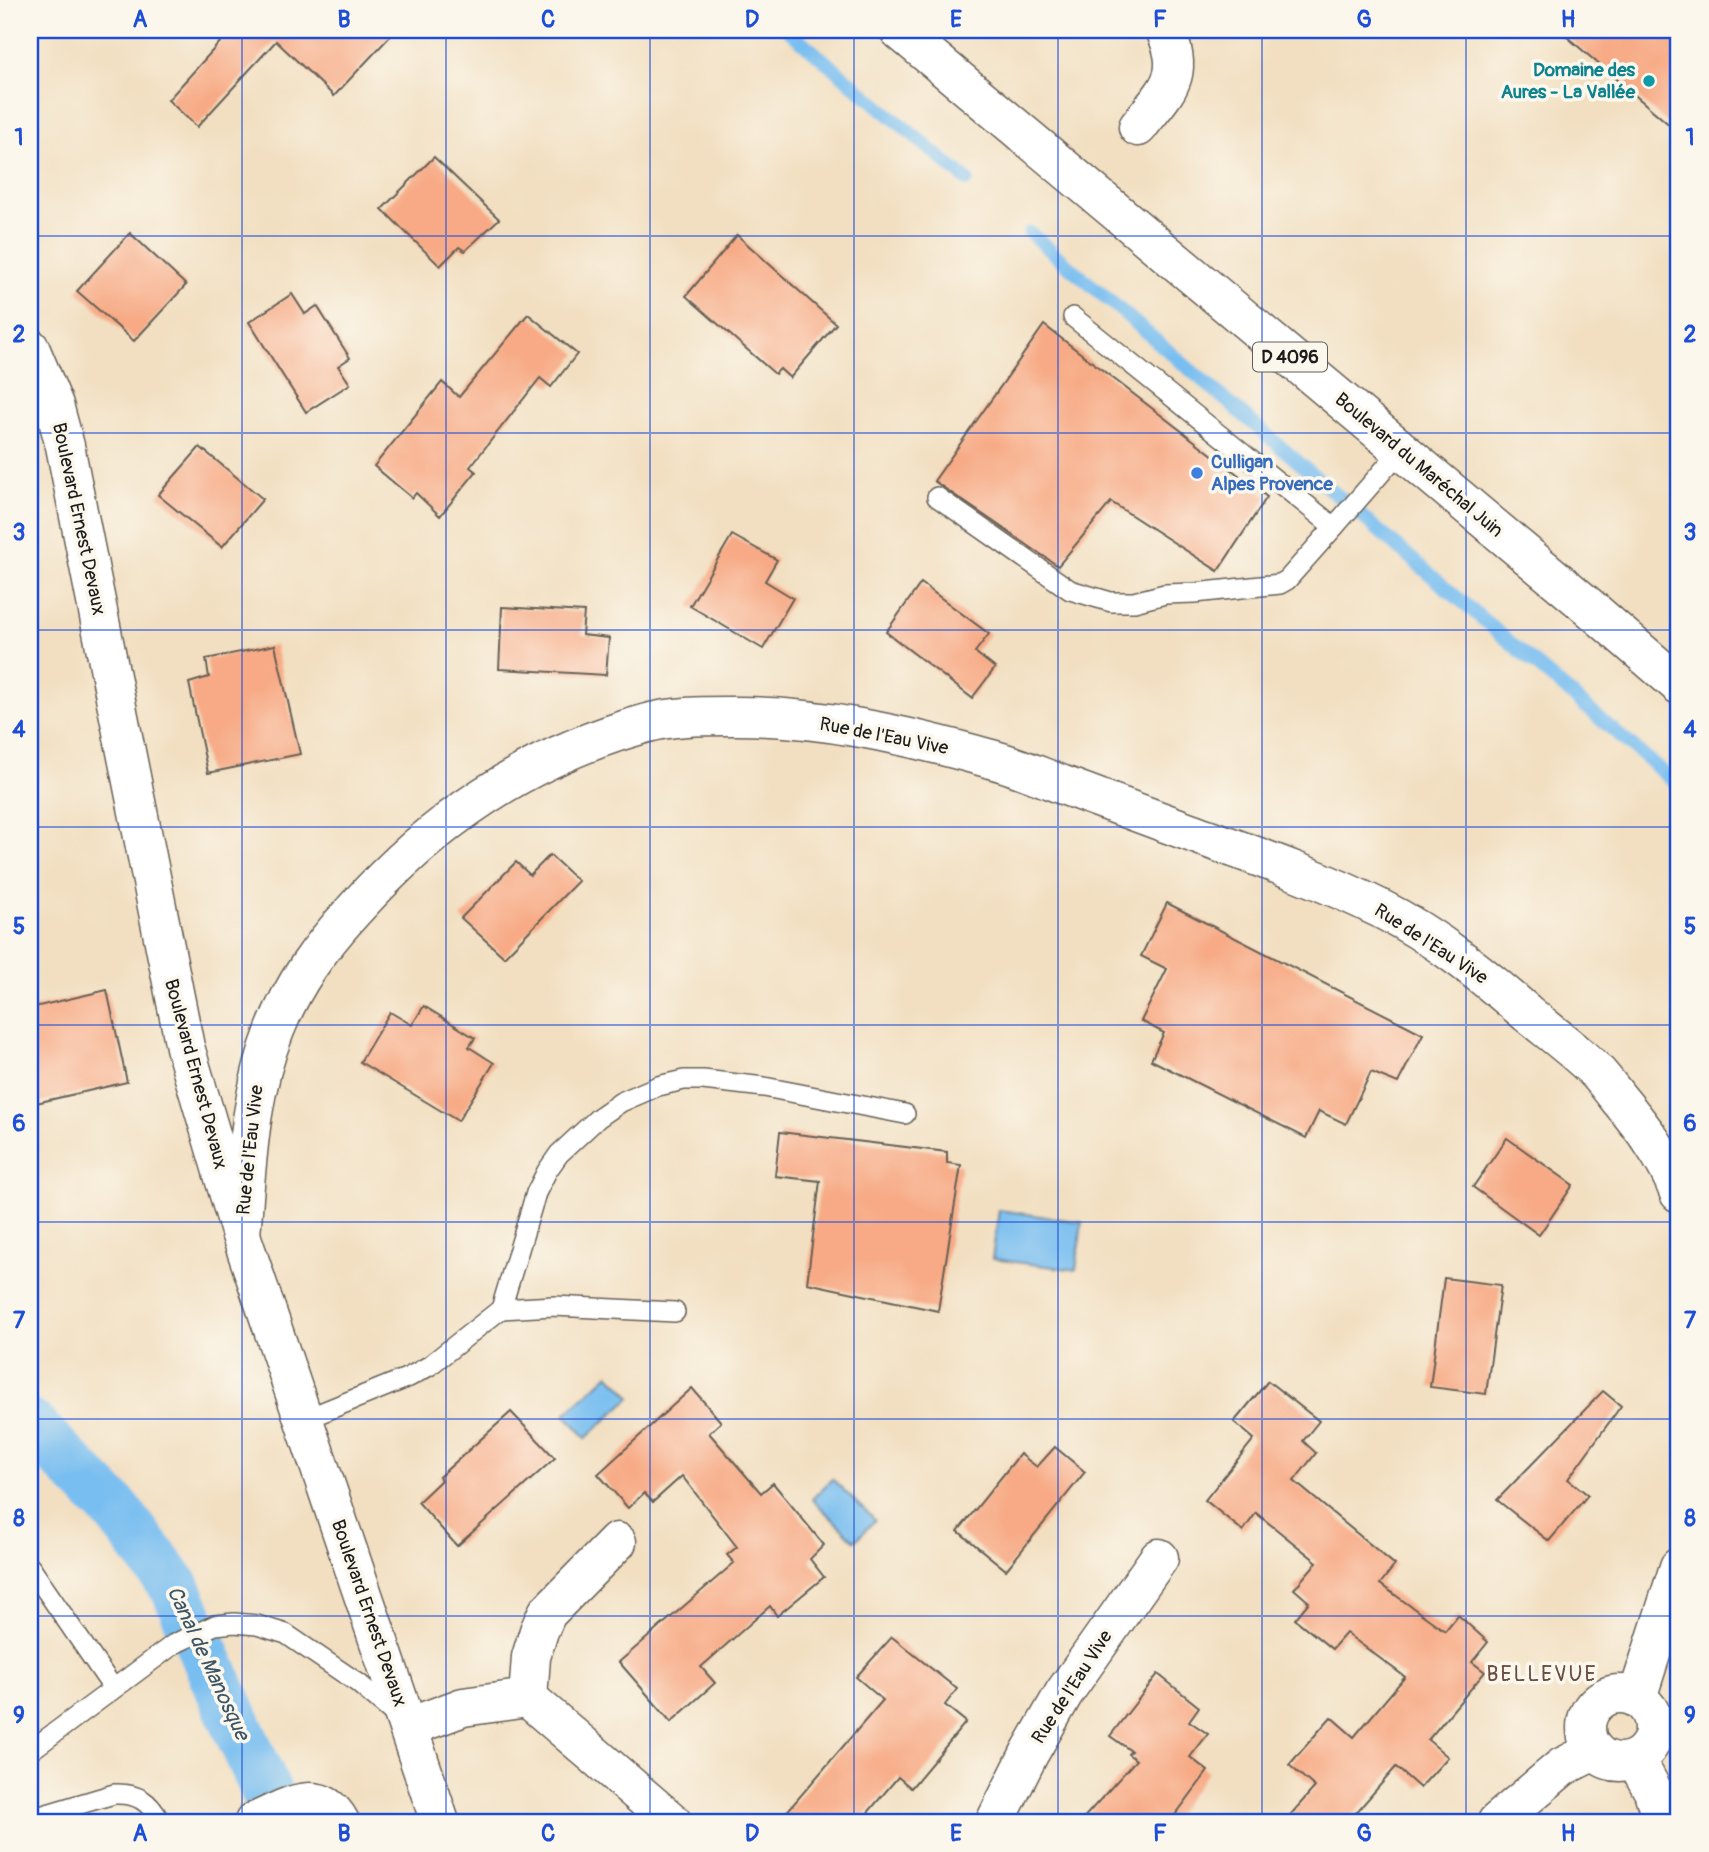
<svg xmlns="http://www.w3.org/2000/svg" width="1709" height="1852" font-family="Pangolin,sans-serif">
<rect width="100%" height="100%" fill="#fbf7ec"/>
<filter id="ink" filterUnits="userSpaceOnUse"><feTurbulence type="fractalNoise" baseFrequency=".0143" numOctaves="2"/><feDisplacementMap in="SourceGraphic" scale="14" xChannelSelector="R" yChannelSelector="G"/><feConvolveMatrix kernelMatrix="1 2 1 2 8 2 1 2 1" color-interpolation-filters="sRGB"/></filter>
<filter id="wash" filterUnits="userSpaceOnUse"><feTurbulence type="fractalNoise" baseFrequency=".00686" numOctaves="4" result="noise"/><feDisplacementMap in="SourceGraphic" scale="28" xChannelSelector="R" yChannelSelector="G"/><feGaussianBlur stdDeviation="1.57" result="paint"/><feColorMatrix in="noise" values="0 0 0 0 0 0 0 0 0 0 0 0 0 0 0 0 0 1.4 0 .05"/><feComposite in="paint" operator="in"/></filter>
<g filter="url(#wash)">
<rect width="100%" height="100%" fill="#f2dfc1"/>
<g fill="#78bef0" stroke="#4a6d86" stroke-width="2">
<polygon points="999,1210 1082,1222 1076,1270 992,1259"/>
<polygon points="609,1374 631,1397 586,1438 565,1414"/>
<polygon points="832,1479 875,1520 855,1541 812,1499"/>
</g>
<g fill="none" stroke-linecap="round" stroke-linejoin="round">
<g stroke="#78bef0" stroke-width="14">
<polyline points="788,30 967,180"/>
<polyline points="1030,233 1344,501"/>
<polyline points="1352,508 1679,786"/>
</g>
<polyline stroke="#78bef0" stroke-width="51" points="30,1425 116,1510 175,1587 280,1822"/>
</g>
<g id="blocks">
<g fill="#f7aa85">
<polygon points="231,30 396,30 334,96 276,41 197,127 168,100"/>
<polygon points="1559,30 1679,30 1679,133"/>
<polygon points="434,157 499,219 465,251 459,247 440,266 382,209"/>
<polygon points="130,233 186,285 134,341 77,291"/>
<polygon points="737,235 836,324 790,378 780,369 775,374 686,296"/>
<polygon points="292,294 305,314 317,306 350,358 338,366 350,384 306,412 249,322"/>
<polygon points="528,314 577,354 551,387 540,378 470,467 476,472 440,516 416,493 412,498 374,466 442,382 459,397"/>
<polygon points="1044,325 1267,497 1218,571 1111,502 1058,566 934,481"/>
<polygon points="200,447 263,499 222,547 158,495"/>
<polygon points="732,535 777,560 765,581 793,598 763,649 690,606"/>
<polygon points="921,583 989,634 975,652 995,668 972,698 886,632"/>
<polygon points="502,607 584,612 582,635 609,638 606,675 499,669"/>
<polygon points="275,645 300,754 208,773 189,683 209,677 206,659"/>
<polygon points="550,855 578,881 504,957 461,918 516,862 530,875"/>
<polygon points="1167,903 1423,1034 1398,1083 1371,1072 1346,1124 1319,1111 1306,1138 1151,1060 1164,1033 1141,1021 1167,969 1141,956"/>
<polygon points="107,990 127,1082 36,1103 30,1075 30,1008"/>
<polygon points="424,1006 475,1038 469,1047 494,1063 458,1121 360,1062 390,1012 412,1025"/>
<polygon points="780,1132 947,1152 947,1163 961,1165 938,1311 807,1283 820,1181 775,1176"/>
<polygon points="1507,1138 1573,1185 1539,1235 1473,1187"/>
<polygon points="1444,1278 1501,1285 1486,1394 1430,1387"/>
<polygon points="1268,1381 1319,1421 1303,1441 1316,1453 1294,1481 1395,1565 1380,1584 1445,1631 1458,1615 1488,1642 1472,1662 1485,1672 1428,1740 1448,1757 1420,1788 1396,1767 1348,1822 1284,1822 1315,1787 1289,1765 1331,1717 1354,1737 1405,1677 1346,1633 1332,1649 1295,1619 1309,1602 1294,1589 1317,1562 1256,1513 1243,1531 1205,1500 1254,1439 1234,1422"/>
<polygon points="692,1388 721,1422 709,1433 761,1493 773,1483 824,1545 810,1559 824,1577 777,1616 770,1606 701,1667 715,1683 671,1722 619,1662 734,1563 727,1555 737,1547 682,1476 653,1502 644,1493 628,1508 598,1474"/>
<polygon points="1603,1391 1621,1406 1568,1479 1588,1495 1549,1541 1497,1500"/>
<polygon points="511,1412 555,1458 457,1546 418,1502 441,1480 439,1477"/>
<polygon points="1055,1447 1085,1472 1006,1570 958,1531 1020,1454 1037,1467"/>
<polygon points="892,1637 957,1689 945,1705 966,1722 911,1788 898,1777 860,1822 778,1822 883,1700 856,1677"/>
<polygon points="1158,1674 1199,1707 1189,1721 1208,1734 1190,1757 1208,1771 1170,1822 1080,1822 1136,1760 1128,1754 1131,1751 1110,1736"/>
</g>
</g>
</g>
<g filter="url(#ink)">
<use href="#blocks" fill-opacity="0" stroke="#676056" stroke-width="2"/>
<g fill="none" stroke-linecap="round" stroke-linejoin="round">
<defs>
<g id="service">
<polyline points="1073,317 1334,527 1401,450"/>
<polyline points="937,497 1070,590 1111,602 1134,602 1165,594 1195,593 1280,584 1287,580 1334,527"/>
<polyline points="501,1309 554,1306 675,1312"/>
<polyline points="303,1420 409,1377 429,1366 501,1309 536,1193 547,1171 559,1154 598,1118 621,1102 658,1086 684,1080 703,1080 764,1087 905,1114"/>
<polyline points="30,1567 113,1688"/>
<polyline points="30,1751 174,1644 215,1625 234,1623 257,1625 286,1634 358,1683 398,1717"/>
<path d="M30 1819 114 1794C137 1793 150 1801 160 1822"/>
</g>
<g id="minor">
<path d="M1138 127C1166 90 1187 77 1165 30"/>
<polyline points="30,348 54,405 65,446 185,1047 241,1235 440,1822"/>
<path d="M241 1235C247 1165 249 1095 275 1030 293 984 320 947 353 911 434 820 526 757 644 724 671 716 701 716 729 716 817 715 907 735 991 759 1015 765 1039 776 1063 785 1104 800 1146 816 1187 831 1253 855 1319 878 1381 909 1435 936 1483 975 1528 1014 1550 1032 1573 1049 1594 1069 1603 1078 1610 1088 1618 1098 1643 1128 1665 1156 1679 1193"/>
<circle cx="1620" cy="1728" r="34"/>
<polyline points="528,1698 531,1657 539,1631 547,1613 617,1542"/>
<polyline points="1637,1698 1679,1567"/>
<polyline points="409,1727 463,1707 528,1698 672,1822"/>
<polyline points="1636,1760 1653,1791 1662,1822"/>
<path d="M254 1822C283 1810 319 1784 340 1822"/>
<polyline points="995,1822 1029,1754 1064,1693 1159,1558"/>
<polyline points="1497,1822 1562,1767 1594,1751"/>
</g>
<polyline id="primary" points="899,30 1589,607 1679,685"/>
</defs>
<use href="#service" stroke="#676056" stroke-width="22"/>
<use href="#minor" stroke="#676056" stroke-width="41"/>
<use href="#primary" stroke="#676056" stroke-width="41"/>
<use href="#service" stroke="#fff" stroke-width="19"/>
<use href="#minor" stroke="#fff" stroke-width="38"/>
<use href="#primary" stroke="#fff" stroke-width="38"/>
</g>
</g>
<path fill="none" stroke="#1d4ed8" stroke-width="2" stroke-opacity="0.55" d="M242 30V1822M446 30V1822M650 30V1822M854 30V1822M1058 30V1822M1262 30V1822M1466 30V1822M30 236H1679M30 433H1679M30 630H1679M30 827H1679M30 1025H1679M30 1222H1679M30 1419H1679M30 1616H1679"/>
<circle fill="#0f9aa8" stroke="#fbf7ec" stroke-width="2.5" cx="1649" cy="81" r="7"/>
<circle fill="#3f7fe0" stroke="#fbf7ec" stroke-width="2.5" cx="1197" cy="473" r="7"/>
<g text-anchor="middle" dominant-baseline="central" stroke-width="7" stroke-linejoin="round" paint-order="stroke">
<rect fill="#fbf7ec" stroke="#5f5e5a" stroke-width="2" x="1253" y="342.5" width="74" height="29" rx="5"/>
<g font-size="18" font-weight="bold" fill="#1c1c1c">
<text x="1290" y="357">D 4096</text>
</g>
<g font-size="19" font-weight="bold" fill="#0d838f" stroke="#fbf7ec" text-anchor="end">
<text x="1635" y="70">Domaine des<tspan x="1635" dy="22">Aures - La Vallée</tspan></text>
</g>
<g font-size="19" font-weight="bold" fill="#366cbe" stroke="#fbf7ec" text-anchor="start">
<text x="1211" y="462">Culligan<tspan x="1211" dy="22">Alpes Provence</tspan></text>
</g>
<g font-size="19" fill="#1c1c1c" stroke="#fbf7ec">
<text transform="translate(1419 465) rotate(40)">Boulevard du Maréchal Juin</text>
<text transform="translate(79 519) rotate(78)">Boulevard Ernest Devaux</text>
<text transform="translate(884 736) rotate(11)">Rue de l'Eau Vive</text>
<text transform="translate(1431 944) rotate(33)">Rue de l'Eau Vive</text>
<text transform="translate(196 1074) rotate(75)">Boulevard Ernest Devaux</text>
<text transform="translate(250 1150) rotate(-84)">Rue de l'Eau Vive</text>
<text transform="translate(369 1613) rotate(71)">Boulevard Ernest Devaux</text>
<text transform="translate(1072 1687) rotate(-57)">Rue de l'Eau Vive</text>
</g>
<g font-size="21" font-style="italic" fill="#3c5566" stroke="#fbf7ec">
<text transform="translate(208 1663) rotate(65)">Canal de Manosque</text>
</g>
<g font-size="21" letter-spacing="2" fill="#694e41" stroke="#fbf7ec">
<text x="1542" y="1674">BELLEVUE</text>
</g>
</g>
<rect width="1709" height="1852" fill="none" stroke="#fbf7ec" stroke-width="77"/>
<rect x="38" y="38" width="1632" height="1776" fill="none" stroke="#1d4ed8" stroke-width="2.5"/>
<g font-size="23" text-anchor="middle" font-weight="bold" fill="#1d4ed8">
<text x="140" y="27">A</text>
<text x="344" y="27">B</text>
<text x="548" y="27">C</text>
<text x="752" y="27">D</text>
<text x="956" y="27">E</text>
<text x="1160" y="27">F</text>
<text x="1364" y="27">G</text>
<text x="1568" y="27">H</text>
<text x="19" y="145">1</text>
<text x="1690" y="145">1</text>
<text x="19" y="342">2</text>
<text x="1690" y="342">2</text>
<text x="19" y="540">3</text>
<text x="1690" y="540">3</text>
<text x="19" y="737">4</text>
<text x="1690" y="737">4</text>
<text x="19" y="934">5</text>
<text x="1690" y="934">5</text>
<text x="19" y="1131">6</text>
<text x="1690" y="1131">6</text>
<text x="19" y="1328">7</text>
<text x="1690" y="1328">7</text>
<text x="19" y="1526">8</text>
<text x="1690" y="1526">8</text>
<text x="19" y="1723">9</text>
<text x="1690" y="1723">9</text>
<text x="140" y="1841">A</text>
<text x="344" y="1841">B</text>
<text x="548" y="1841">C</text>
<text x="752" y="1841">D</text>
<text x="956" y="1841">E</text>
<text x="1160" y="1841">F</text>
<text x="1364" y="1841">G</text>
<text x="1568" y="1841">H</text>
</g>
</svg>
